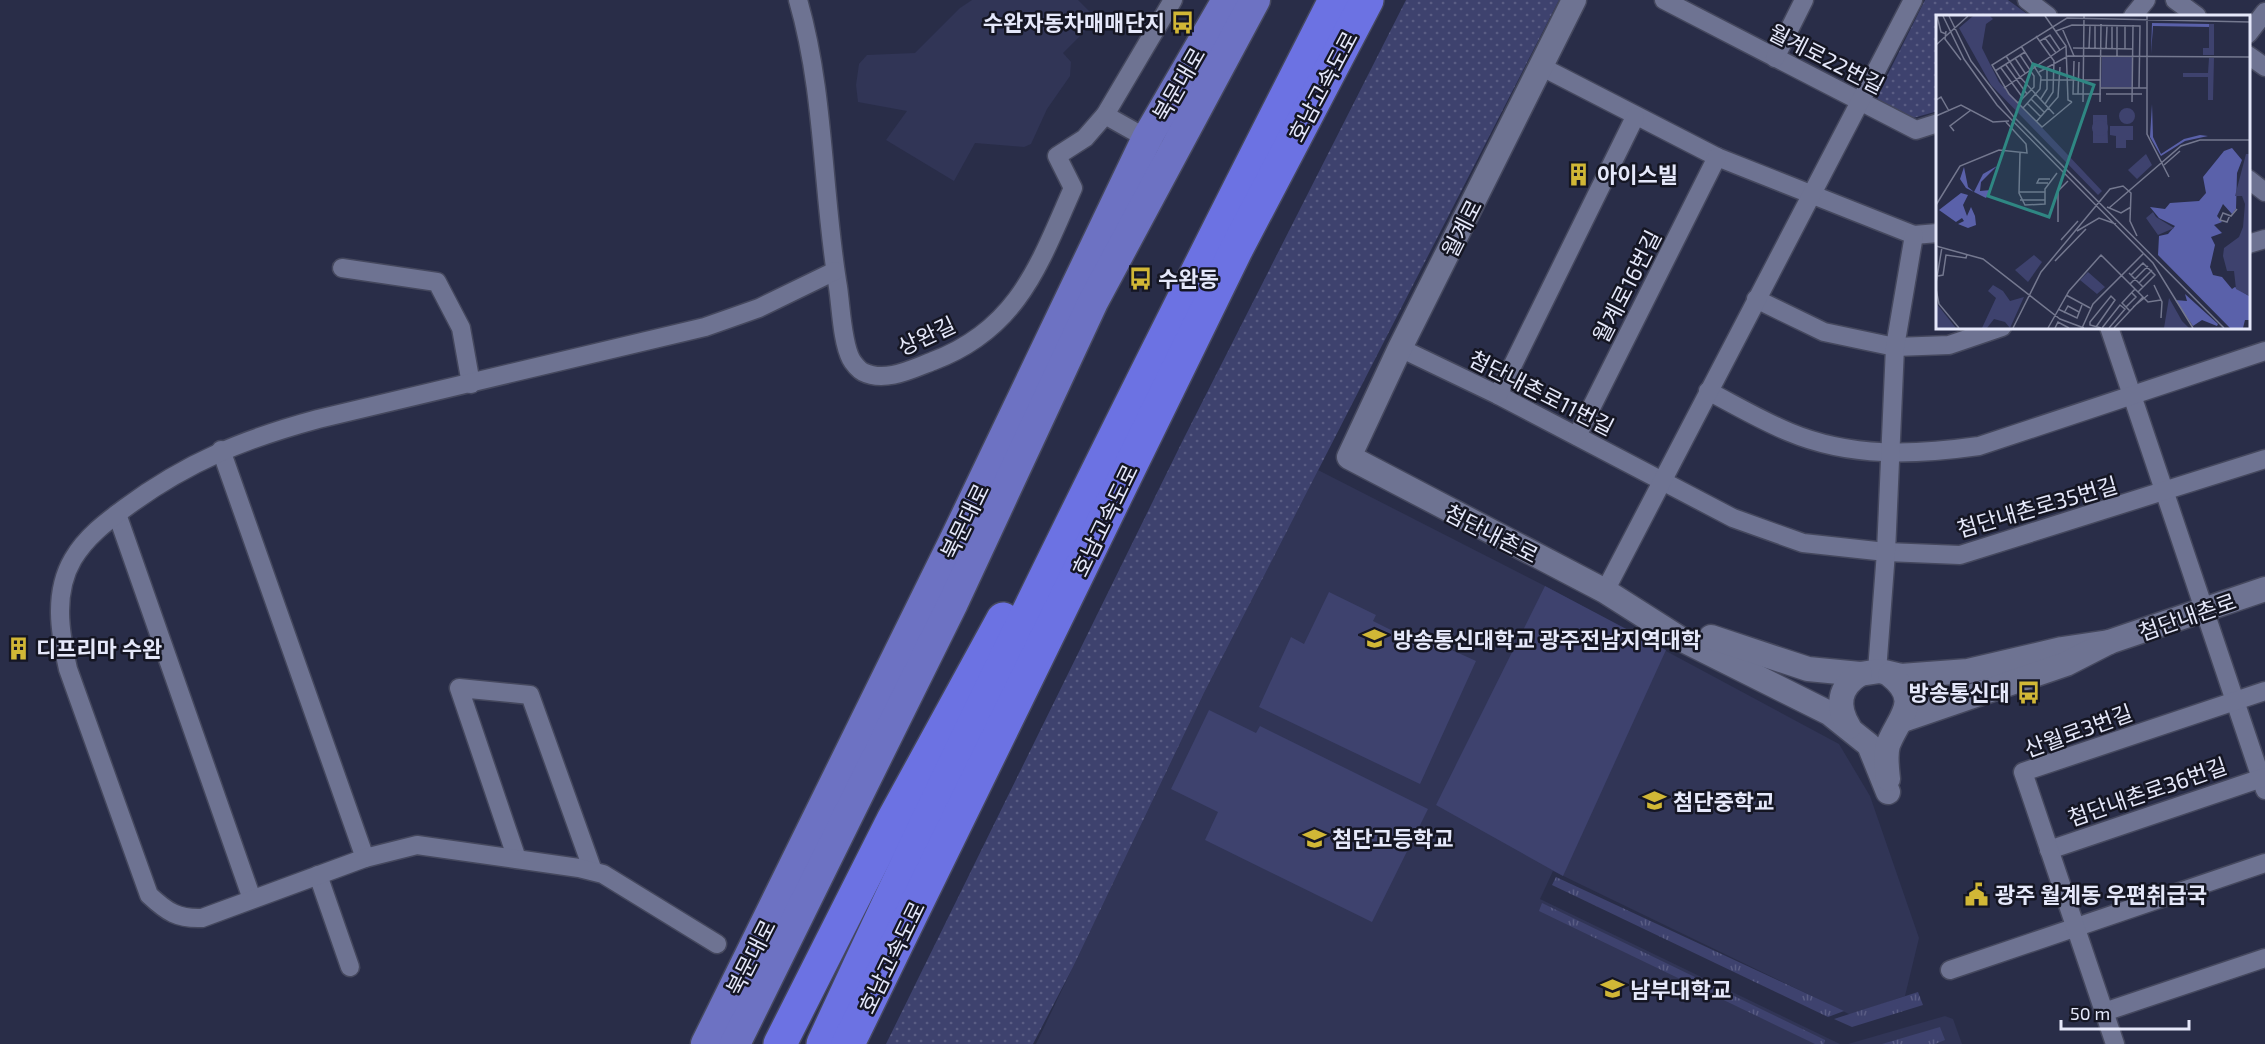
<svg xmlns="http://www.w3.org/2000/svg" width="2265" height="1044" font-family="'Exo 2','Noto Sans KR',sans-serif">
<defs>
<pattern id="grass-tufts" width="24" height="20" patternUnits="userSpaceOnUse" patternTransform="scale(1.5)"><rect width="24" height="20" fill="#3e426e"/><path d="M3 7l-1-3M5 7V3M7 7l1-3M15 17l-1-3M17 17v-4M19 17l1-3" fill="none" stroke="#5a5d84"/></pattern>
<pattern id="park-dots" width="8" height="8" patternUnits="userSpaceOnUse" patternTransform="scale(1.5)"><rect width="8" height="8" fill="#3e426e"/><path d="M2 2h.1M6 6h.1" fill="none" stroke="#5a5d84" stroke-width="1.8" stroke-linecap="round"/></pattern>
</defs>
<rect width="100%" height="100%" fill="#292d48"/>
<g fill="#313556">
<polygon points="972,0 1078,0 1097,19 1063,53 1071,62 1070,76 1047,109 1031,144 1024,147 975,143 954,181 886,140 907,111 858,102 856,85 859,64 867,55 915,53 960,8"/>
<polygon points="1318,470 1545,586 1839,744 1870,796 1919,938 1905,996 1851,1015 1553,871 1540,899 1840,1044 1036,1044 1204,693"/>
<polygon points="1945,1016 1953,1019 1962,1044 1848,1044"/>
</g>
<g fill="url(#grass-tufts)">
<polygon points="1556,877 1844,1011 1828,1017 1552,885"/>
<polygon points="1542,903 1825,1040 1824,1044 1815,1044 1539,911"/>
<polygon points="1918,992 1923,1005 1852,1027 1834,1019"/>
<polygon points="1940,1027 1945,1040 1935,1044 1882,1044"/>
</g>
<g fill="url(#park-dots)">
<polygon points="1406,0 1559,0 1204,693 1073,967 1033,1044 886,1044 1183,440"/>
<polygon points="1925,0 2008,0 2030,16 1938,16 1938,111 1913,118 1879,101 1877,96"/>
</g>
<g fill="#3e426e">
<polygon points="1545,586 1666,650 1563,876 1436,805"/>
<polygon points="1329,592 1376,615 1373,621 1407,638 1410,631 1476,661 1420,784 1259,707 1291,637 1304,644"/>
<polygon points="1209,710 1256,733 1260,726 1428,809 1372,922 1205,840 1218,812 1171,789"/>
</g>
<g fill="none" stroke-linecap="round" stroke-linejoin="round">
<defs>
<g id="minor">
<path d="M798 0C825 93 822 192 838 287 841 307 842 342 851 359 853 363 859 370 863 372 885 383 912 369 933 361 1018 329 1039 265 1073 188L1057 156 1085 138 1105 115 1173 0"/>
<polyline points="1664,0 1916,130 1938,123"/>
<polyline points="2027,0 2048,16"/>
<polyline points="2175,0 2197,16"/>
<polyline points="2133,16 2146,0"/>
<polyline points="2248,34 2265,12"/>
<polyline points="2248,55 2265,67"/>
<polyline points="1775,58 1804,0"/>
<polyline points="1542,67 1717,157 1914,235 1938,233"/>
<polyline points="1105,115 1153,142"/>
<polyline points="2248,179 2265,192"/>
<polyline points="2248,244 2265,239"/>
<polyline points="342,268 437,282 461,328 471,384"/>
<polyline points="1756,299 1824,332 1895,347 1949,345 2002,327"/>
<polyline points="2109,327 2265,790"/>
<polyline points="1400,348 1498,395 1733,518 1803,543 1886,552 1960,555 2265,459"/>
<path d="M1708 391C1735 405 1762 421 1789 432 1851 458 1915 455 1979 446L2265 351"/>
<polyline points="1498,395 1635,117"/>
<polyline points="1577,436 1717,157"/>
<polyline points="221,450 365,858"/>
<polyline points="117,514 252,899"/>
<polyline points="1605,591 1913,0"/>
<polyline points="1877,671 1886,552 1895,347 1914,235"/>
<polyline points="2049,850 2265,777"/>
<polyline points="517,859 459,688 530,695 593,871"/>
<polyline points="318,875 350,967"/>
<path d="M717 944 603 874 579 868 417 845 365 858 202 918C178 919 167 912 149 895L68 669C60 633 53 593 73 559 86 537 106 522 125 508 187 462 244 439 318 419L705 327 759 308 835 271"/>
<polyline points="1950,970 2265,863"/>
<polyline points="2104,1012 2265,958"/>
<polyline points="2115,1044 2023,772 2265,691"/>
</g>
<g id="tertiary">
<polyline points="1574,0 1400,348 1349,457 1605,591 1679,638 1829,713 1869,745 1888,792"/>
<polyline points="1711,637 1808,669 1860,674 1880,671 1901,676 1968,671 2062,649 2109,642"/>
<polyline points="1903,720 2066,664 2109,642 2265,589"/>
<path d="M1849 727C1836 706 1839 687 1860 674"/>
<path d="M1888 779C1887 769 1885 755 1888 745 1898 718 1923 701 1890 675"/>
</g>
<g id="primary">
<polyline points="706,1044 955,539 1147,138 1227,0"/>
<polyline points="735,1044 953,603 1093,302 1255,0"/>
</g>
<g id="motorway">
<polyline points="780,1044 893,820 1003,619"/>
<path d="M823 1044C985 692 1159 345 1335 0"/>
<polyline points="848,1044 1236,250 1367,0"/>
</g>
</defs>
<use href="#minor" stroke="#45485e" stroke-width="21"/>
<use href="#tertiary" stroke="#45485e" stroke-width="27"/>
<use href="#primary" stroke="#45485e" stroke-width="33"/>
<use href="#motorway" stroke="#45485e" stroke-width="36"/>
<use href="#minor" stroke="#6e7392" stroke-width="18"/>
<use href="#tertiary" stroke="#6e7392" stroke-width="24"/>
<use href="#primary" stroke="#6d72c3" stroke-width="30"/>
<use href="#motorway" stroke="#6c72e3" stroke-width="33"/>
</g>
<defs>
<symbol id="bus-bare" viewBox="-9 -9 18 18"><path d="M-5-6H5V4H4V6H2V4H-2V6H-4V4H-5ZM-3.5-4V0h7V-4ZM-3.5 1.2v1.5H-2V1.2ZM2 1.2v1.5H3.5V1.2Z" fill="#d1b736" stroke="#151623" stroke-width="2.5" paint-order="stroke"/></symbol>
<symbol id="building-bare" viewBox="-9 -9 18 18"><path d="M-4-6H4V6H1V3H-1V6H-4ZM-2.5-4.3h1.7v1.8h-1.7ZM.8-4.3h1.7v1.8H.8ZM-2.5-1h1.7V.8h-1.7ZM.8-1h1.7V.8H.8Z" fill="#d1b736" stroke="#151623" stroke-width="2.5" paint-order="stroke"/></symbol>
<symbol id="university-bare" viewBox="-9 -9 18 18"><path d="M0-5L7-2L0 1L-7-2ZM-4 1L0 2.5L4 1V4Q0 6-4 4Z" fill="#d1b736" stroke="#151623" stroke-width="2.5" paint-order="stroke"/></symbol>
<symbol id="school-bare" viewBox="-9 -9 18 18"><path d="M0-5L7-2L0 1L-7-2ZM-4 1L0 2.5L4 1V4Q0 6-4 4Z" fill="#d1b736" stroke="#151623" stroke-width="2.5" paint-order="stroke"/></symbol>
<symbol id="civic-bare" viewBox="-9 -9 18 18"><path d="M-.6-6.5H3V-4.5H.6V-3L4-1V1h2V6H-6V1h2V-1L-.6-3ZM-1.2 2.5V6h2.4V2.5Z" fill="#d1b736" stroke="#151623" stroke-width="2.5" paint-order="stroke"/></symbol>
</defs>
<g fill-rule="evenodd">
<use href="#bus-bare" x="1166" y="6" width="33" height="33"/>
<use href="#building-bare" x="1562" y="158" width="33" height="33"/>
<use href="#bus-bare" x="1124" y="262" width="33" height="33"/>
<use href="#university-bare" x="1358" y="622" width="33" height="33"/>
<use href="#building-bare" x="2" y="632" width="33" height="33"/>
<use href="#bus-bare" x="2012" y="676" width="33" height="33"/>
<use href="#school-bare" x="1638" y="784" width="33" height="33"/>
<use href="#school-bare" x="1298" y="822" width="33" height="33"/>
<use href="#civic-bare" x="1960" y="878" width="33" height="33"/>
<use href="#university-bare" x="1596" y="972" width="33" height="33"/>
</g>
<g text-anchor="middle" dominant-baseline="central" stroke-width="5" stroke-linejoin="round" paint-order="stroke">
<g font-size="22" font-weight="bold" fill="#e5e8fa" stroke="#151623" text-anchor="start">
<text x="1165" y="22" text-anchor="end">수완자동차매매단지</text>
<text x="1597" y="174">아이스빌</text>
<text x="1158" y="278">수완동</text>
<text x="1393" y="639">방송통신대학교 광주전남지역대학</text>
<text x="36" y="648">디프리마 수완</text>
<text x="2010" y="692" text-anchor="end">방송통신대</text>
<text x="1673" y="801">첨단중학교</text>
<text x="1332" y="838">첨단고등학교</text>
<text x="1995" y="894">광주 월계동 우편취급국</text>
<text x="1630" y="989">남부대학교</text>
</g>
<g font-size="22" fill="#e5e8fa" stroke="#151623">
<text transform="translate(1827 58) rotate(27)">월계로22번길</text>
<text transform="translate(1178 84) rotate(-60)">북문대로</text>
<text transform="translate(1322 86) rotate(-62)">호남고속도로</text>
<text transform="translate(1461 228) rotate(-63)">월계로</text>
<text transform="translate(1626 286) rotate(-63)">월계로16번길</text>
<text transform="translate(926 335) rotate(-25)">상완길</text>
<text transform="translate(1542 392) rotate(27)">첨단내촌로11번길</text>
<text transform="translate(2037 506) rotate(-16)">첨단내촌로35번길</text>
<text transform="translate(1104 520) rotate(-64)">호남고속도로</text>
<text transform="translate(964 521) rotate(-64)">북문대로</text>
<text transform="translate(1492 533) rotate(27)">첨단내촌로</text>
<text transform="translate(2187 616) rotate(-19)">첨단내촌로</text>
<text transform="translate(2078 730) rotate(-20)">산월로3번길</text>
<text transform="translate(2147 791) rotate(-19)">첨단내촌로36번길</text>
<text transform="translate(750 957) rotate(-63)">북문대로</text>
<text transform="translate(891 957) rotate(-64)">호남고속도로</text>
</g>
</g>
<g transform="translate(1936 15)">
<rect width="314" height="314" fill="#292d48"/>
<path d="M98 240 106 247 92 267 79 255Z" fill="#3e426e"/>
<path d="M216 8 273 9V12L217 11 215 39ZM216 89 217 122 225 139 248 124 264 120 272 121 249 126 225 141 214 122ZM296 133 306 145 301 158 300 194 296 199 287 189 281 201 286 207 278 210 286 218 275 222 279 230 274 252 277 260 286 262 296 274 299 272 313 281V305H309L307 313H294L222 240 223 221 232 219 239 211 223 203 214 192 229 194 234 188 263 186 270 178 267 162 288 136ZM61 151 45 167 44 176 55 175 50 183 30 173 24 164 28 152 32 172 38 177 47 159ZM25 178 32 180 27 190 31 201 35 192 39 201 40 210 32 213 22 209 28 206 26 203 20 207 3 195ZM249 279 282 309 281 311 266 305 257 311 239 285 251 286Z" fill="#5a61aa"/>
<path d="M37 1H54L57 4 50 9 46 33 63 67 166 176 162 180 55 70 23 13ZM273 9H278V40H267V33H273ZM166 42H196V72H165ZM273 43H278L277 85H272V62H247V58H272ZM183 101a8 8 0 1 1 16 0a8 8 0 1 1-16 0ZM157 100H171L172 128H157ZM174 111H197V125H190V133H180V121L174 120ZM310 139H314L313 281 300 274 298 256H291L287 241 288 233 303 222 307 212 309 189 306 181H299ZM217 197 220 202 238 213 222 220 210 203ZM152 257 169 272 161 279 144 265ZM57 270 67 276 74 286 88 282 74 313 69 307 58 304 51 313H46L60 283 52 276ZM233 283 246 306 253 313H228ZM0 288 20 313H1Z" fill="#3e426e"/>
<path d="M156 113a8 8 0 1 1 16 0a8 8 0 1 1-16 0ZM210 139 216 150 201 164 192 155Z" fill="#3e426e"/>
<path fill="none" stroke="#74788f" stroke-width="1.5" d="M1 1 5 17 10 19M7 1 28 44 61 90 217 248 257 313M13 1 35 46 77 101 288 313M109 1 130 31 132 85 136 87M211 1V119L233 162M126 13 138 41M10 16 9 24 25 45M120 16 136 10 204 11 203 73M100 21 118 46 117 77 109 89M109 23 120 38M104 26 114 20 124 35M0 30 32 1M85 31 105 62 104 74 87 93M137 33 197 34M153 34 154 10M159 34V10M170 34 171 11M176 34V11M189 34V11M70 41 84 62 118 99M181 41V11M79 43 89 58M138 46 137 79H165M70 50 91 79M65 53 87 83M59 56 89 37M103 57 132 41 314 42M105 65H165M68 73 130 31M165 73H211M142 79 143 47M170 79H206M95 84 109 98M0 85 5 82 13 96M104 85 111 74V52M136 87 106 112 73 79 56 50 131 3 314 7M147 87 148 1M164 87 165 9M196 87 197 10M82 88 98 72V61L84 40M91 88 105 102M0 101 25 90 57 107 73 106M100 107 122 82 124 52M18 116 14 111 35 95M84 138 83 178 89 190 109 189V174L121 158M228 150 244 136M112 168H101L103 164H114M83 177H109M84 185H109M0 190 24 151 63 135 91 138 90 129 70 107M171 192 185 198 195 192M173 193 245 131 264 125H314M294 200 291 207 284 205 287 198 295 201 301 194M122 207V176L132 166M141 216 163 203 180 209M125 225 142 206M0 231 47 244 124 304 148 313M119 246 150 214M193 258 207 272M195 260 207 248 219 260 202 277M2 261 7 260 10 240 30 243 31 239M0 268 6 232M203 268 216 255M194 269 212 251M218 270 226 287 225 303M0 274 3 289 23 313M130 280 154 293M190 292 200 282 196 278M197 292 212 280M122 294 141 303 146 290M194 296 186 288 199 274M128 298 132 291 143 297M160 312 179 285 175 281 154 307V310L165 313M77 313 105 257 174 174 187 171 195 178 194 206 201 221M112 313 133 276 165 240 212 287 225 285M119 313 122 307 133 313M146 313 157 289 207 239M166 313 184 290 189 294 173 313M178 313 207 282"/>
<path fill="#2f8783" fill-opacity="0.15" stroke="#2f8783" stroke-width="3" d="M97 49 158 70 113 202 52 181Z"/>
<rect width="314" height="314" fill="none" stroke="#e5e8fa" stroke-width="3"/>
</g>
<path d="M2061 1020v9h128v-9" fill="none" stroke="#e5e8fa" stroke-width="3"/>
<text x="2070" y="1020" font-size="18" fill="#e5e8fa" stroke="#151623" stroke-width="4.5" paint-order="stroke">50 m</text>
</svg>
